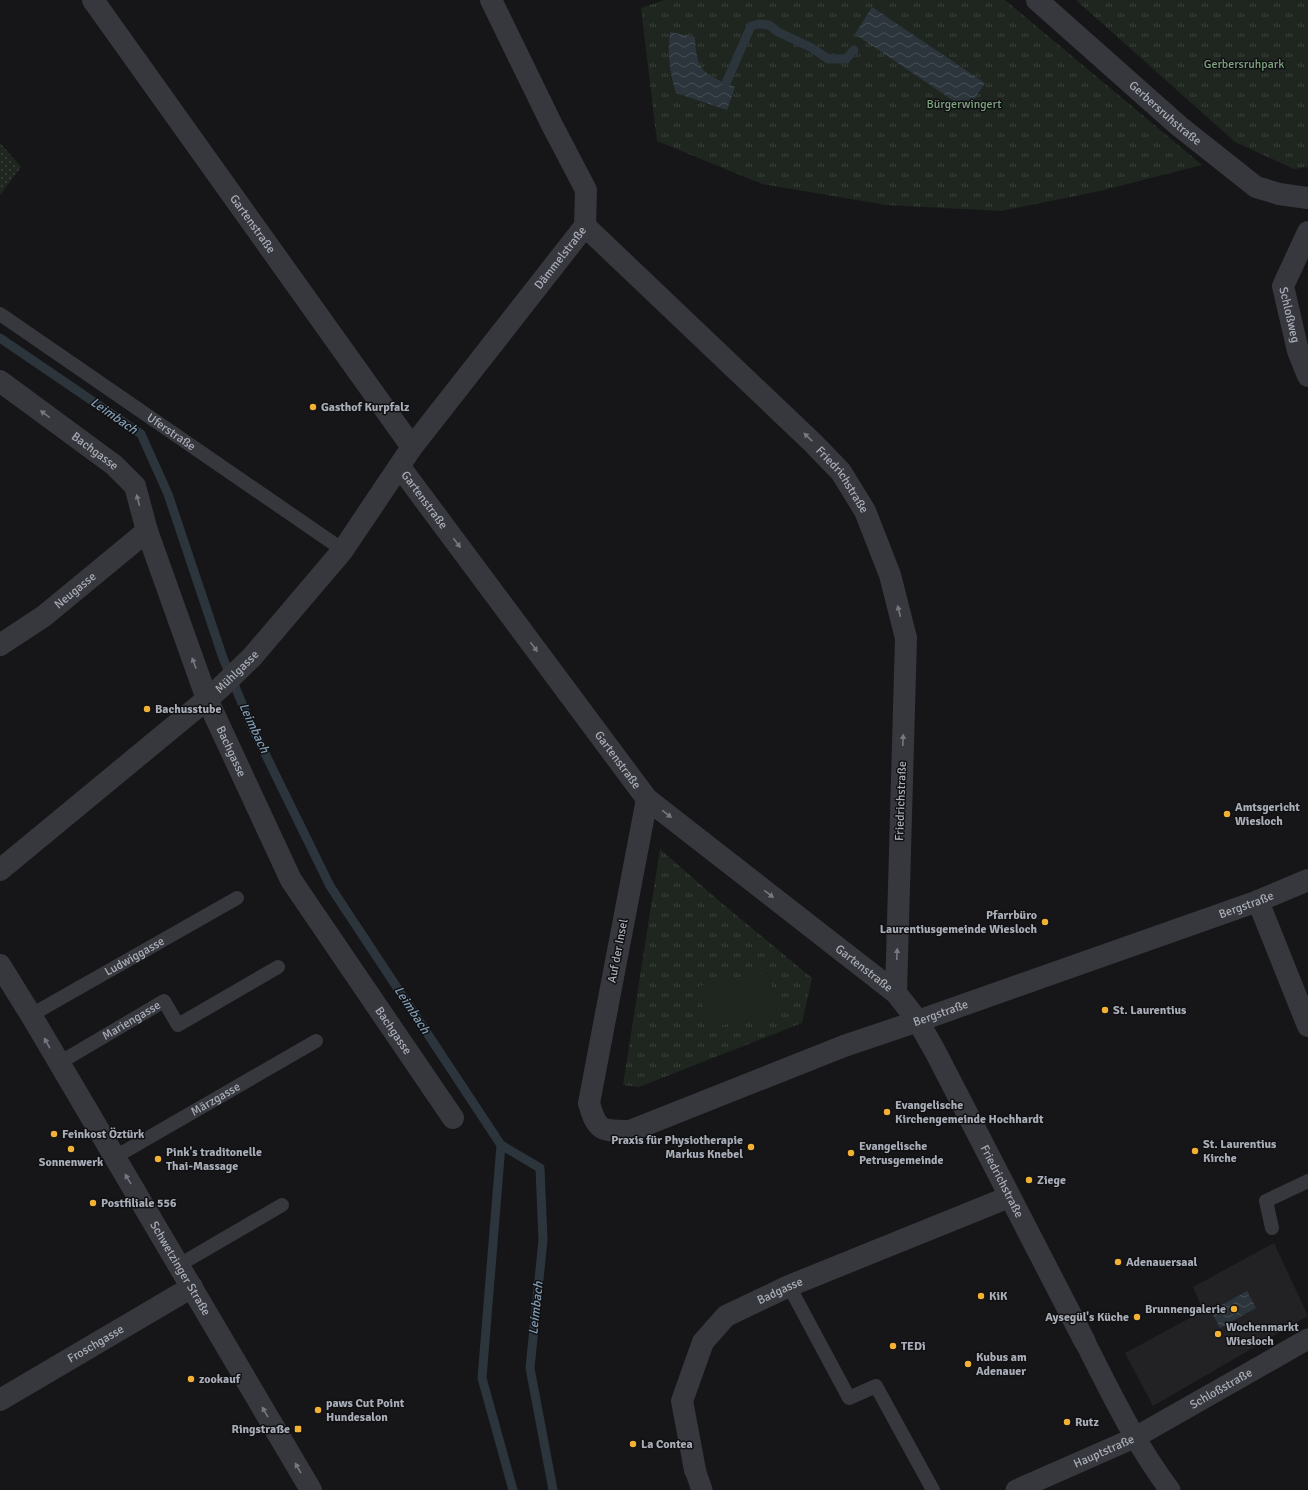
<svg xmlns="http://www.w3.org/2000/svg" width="1308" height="1490" font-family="Signika,sans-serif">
<defs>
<pattern id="grass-dots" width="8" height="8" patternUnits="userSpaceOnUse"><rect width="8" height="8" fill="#1e261f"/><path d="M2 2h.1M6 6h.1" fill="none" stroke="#3c433d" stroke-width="1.8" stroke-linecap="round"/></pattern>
<pattern id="park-tufts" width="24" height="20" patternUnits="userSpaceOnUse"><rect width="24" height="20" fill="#1e261f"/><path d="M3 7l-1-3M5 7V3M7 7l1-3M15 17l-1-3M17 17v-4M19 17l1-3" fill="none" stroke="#3c433d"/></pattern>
<pattern id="water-waves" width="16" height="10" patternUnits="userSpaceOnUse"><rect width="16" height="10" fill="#2c353c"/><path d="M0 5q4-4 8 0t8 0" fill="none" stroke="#485056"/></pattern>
</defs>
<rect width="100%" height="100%" fill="#161618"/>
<polygon fill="#222225" points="1274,1243 1308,1316 1153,1406 1125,1353 1203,1311 1193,1287"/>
<polygon fill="url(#grass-dots)" points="0,143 21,167 0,195"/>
<g fill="url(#park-tufts)">
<polygon points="664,0 1005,0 1202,165 1100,191 1001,211 886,205 762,184 657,141 641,8"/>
<polygon points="1076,0 1308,0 1308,167 1294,169 1235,142"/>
<polygon points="660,849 718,900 812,978 802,1023 639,1087 623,1085"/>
</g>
<polygon fill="#1e261f" points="769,972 778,1014 708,1028 699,986"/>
<g fill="url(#water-waves)">
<polygon points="872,7 985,83 967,110 855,34"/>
<path d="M670 32 695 37C696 73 705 74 735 87L727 110 676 93C670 74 667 53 670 32Z"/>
<polygon points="1247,1291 1256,1308 1220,1328 1211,1311"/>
</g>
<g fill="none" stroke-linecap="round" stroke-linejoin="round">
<g stroke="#2c353c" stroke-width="9">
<polyline points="726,83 751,26 759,24 769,25 778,32 812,48 828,59 846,59 854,50"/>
<polyline points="0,338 141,434 168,494 223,658 252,727 330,886 501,1145 482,1378 513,1490"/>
<polyline points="501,1145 540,1168 543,1240 530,1368 553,1490"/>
</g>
<g stroke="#37383d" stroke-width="14">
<path id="s1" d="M0 314 343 550"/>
<path id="s2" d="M31 1015 237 898"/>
<path id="s3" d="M59 1063 164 1001 178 1025 278 967"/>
<path id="s4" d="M115 1157 316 1041"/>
<polyline points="1272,1228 1266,1201 1308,1181"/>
<polyline points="179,1265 282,1205"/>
<polyline points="789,1286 849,1398 876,1386 933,1490"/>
</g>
<g stroke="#37383d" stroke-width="21">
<path d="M1085 1342C1111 1393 1135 1444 1170 1490"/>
<polyline points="695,1470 702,1490"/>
<path id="s5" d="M1016 1490 1134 1438 1308 1339"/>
</g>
<g stroke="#37383d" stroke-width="22">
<path id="s6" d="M93 0 412 447"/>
<path id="s7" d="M1037 0 1179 126 1256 187 1279 194 1308 198"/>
<path id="s8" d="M585 226 813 443 841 472 865 511 890 575 906 638 896 993"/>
<path id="s9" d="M1308 232 1283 286 1298 351 1308 376"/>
<path id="s10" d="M0 381 114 465 135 486 147 531 207 699 291 880 453 1118"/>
<path id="s11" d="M400 467 647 799 896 993 918 1021 936 1053 1085 1342"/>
<path id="s12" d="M0 645 44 616 147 531"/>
<path id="s13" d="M647 799 589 1103C597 1132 602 1131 630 1131L844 1046 918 1021 1258 901 1308 880"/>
<path id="s14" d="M0 870 218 690 252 657 343 550 412 447 585 226 586 190 552 125 491 0"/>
<polyline points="1258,901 1308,1026"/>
<path id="s15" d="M0 1400 192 1287"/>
<path id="s16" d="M695 1470 682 1401 703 1342 726 1316 789 1286 1009 1197"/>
</g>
<path stroke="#37383d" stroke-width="22" id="s17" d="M0 965 31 1015 311 1490"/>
</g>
<defs><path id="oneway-solid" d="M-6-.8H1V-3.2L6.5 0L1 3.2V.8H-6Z"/></defs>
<g fill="#757881">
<use href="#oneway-solid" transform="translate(45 414) rotate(-144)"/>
<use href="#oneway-solid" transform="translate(808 437) rotate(-136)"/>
<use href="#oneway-solid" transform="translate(138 500) rotate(-105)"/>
<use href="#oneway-solid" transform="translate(457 543) rotate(53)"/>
<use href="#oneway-solid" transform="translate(899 611) rotate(-104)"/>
<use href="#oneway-solid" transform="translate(534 647) rotate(53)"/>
<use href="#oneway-solid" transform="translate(194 663) rotate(-110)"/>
<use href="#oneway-solid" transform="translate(903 740) rotate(-88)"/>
<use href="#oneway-solid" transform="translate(667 814) rotate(38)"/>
<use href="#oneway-solid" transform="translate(769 894) rotate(38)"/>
<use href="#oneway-solid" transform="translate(897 954) rotate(-88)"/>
<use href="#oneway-solid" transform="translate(47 1043) rotate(-119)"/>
<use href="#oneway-solid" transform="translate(128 1179) rotate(-121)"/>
<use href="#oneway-solid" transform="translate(265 1412) rotate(-120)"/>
<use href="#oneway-solid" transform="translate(298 1468) rotate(-120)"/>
</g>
<g fill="#f2b134" stroke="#111113" stroke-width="1.5">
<circle cx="313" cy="407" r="4"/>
<circle cx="147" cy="709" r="4"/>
<circle cx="1227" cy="814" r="4"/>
<circle cx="1045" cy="922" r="4"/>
<circle cx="1105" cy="1010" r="4"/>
<circle cx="887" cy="1112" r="4"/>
<circle cx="54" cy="1134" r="4"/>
<circle cx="751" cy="1147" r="4"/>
<circle cx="71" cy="1149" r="4"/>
<circle cx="1195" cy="1151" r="4"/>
<circle cx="851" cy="1153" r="4"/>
<circle cx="158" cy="1159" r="4"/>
<circle cx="1029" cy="1180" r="4"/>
<circle cx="93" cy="1203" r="4"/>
<circle cx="1118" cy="1262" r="4"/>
<circle cx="981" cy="1296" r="4"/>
<circle cx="1234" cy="1309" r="4"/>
<circle cx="1137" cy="1317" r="4"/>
<circle cx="1218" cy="1334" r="4"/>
<circle cx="893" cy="1346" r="4"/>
<circle cx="968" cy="1364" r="4"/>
<circle cx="191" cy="1379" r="4"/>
<circle cx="318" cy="1410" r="4"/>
<circle cx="1067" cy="1422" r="4"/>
<rect x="294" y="1425" width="8" height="8" rx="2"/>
<circle cx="633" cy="1444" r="4"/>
</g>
<g text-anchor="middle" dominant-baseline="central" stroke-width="3" stroke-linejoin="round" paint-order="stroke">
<g font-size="12" fill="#7fa381" stroke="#111113">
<text x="1244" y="64">Gerbersruhpark</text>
<text x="964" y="104">Bürgerwingert</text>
</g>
<g font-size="12" fill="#a8adb8" stroke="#111113">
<text stroke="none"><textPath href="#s7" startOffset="171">Gerbersruhstraße</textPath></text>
<text stroke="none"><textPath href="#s6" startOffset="275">Gartenstraße</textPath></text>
<text stroke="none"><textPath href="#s14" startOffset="835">Dämmelstraße</textPath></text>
<text stroke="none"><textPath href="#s9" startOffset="89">Schloßweg</textPath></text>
<text stroke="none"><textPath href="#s1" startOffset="208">Uferstraße</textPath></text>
<text stroke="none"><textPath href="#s10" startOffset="118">Bachgasse</textPath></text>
<text stroke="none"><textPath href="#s8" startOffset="362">Friedrichstraße</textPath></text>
<text stroke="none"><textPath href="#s11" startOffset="41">Gartenstraße</textPath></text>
<text stroke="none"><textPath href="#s12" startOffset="93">Neugasse</textPath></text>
<text stroke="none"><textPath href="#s14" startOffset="309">Mühlgasse</textPath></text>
<text stroke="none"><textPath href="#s10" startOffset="454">Bachgasse</textPath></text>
<text stroke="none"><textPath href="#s11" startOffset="365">Gartenstraße</textPath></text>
<text transform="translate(901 801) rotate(-88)">Friedrichstraße</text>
<text stroke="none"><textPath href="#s13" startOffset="1023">Bergstraße</textPath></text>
<text transform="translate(618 951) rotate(-79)">Auf der Insel</text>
<text stroke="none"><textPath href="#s2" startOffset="119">Ludwiggasse</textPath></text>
<text stroke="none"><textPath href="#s11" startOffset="689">Gartenstraße</textPath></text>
<text stroke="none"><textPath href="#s13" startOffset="699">Bergstraße</textPath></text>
<text stroke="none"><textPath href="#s3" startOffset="84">Mariengasse</textPath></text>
<text stroke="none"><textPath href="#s10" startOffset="778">Bachgasse</textPath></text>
<text stroke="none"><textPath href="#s4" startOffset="116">Märzgasse</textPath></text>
<text stroke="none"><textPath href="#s11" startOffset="946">Friedrichstraße</textPath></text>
<text stroke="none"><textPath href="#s17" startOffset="353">Schwetzinger Straße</textPath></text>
<text stroke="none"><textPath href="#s16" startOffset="227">Badgasse</textPath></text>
<text stroke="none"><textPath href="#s15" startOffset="111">Froschgasse</textPath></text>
<text stroke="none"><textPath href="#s5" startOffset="229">Schloßstraße</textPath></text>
<text stroke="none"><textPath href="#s5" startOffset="96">Hauptstraße</textPath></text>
</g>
<g font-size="12" font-weight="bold" fill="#a8adb8" stroke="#111113" text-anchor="start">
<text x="321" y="407">Gasthof Kurpfalz</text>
<text x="155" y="709">Bachusstube</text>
<text x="1235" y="807">Amtsgericht<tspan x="1235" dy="14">Wiesloch</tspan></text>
<text x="1037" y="915" text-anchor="end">Pfarrbüro<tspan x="1037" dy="14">Laurentiusgemeinde Wiesloch</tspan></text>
<text x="1113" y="1010">St. Laurentius</text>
<text x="895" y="1105">Evangelische<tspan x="895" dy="14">Kirchengemeinde Hochhardt</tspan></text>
<text x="62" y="1134">Feinkost Öztürk</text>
<text x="743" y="1140" text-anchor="end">Praxis für Physiotherapie<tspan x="743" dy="14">Markus Knebel</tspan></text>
<text x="1203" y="1144">St. Laurentius<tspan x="1203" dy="14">Kirche</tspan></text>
<text x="859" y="1146">Evangelische<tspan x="859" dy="14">Petrusgemeinde</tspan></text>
<text x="166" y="1152">Pink's traditonelle<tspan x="166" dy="14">Thai-Massage</tspan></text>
<text x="71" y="1162" text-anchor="middle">Sonnenwerk</text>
<text x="1037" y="1180">Ziege</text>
<text x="101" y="1203">Postfiliale 556</text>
<text x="1126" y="1262">Adenauersaal</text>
<text x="989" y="1296">KiK</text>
<text x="1226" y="1309" text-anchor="end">Brunnengalerie</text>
<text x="1129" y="1317" text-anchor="end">Aysegül's Küche</text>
<text x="1226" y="1327">Wochenmarkt<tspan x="1226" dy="14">Wiesloch</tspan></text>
<text x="901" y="1346">TEDi</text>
<text x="976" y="1357">Kubus am<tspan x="976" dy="14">Adenauer</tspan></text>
<text x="199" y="1379">zookauf</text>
<text x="326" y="1403">paws Cut Point<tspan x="326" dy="14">Hundesalon</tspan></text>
<text x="1075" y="1422">Rutz</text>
<text x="290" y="1429" text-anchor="end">Ringstraße</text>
<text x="641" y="1444">La Contea</text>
</g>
<g font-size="13" font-style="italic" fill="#7f9bb3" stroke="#111113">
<text transform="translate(114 416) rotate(35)">Leimbach</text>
<text transform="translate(254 728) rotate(65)">Leimbach</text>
<text transform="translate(412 1010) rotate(57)">Leimbach</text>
<text transform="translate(536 1308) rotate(-84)">Leimbach</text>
</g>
</g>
</svg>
